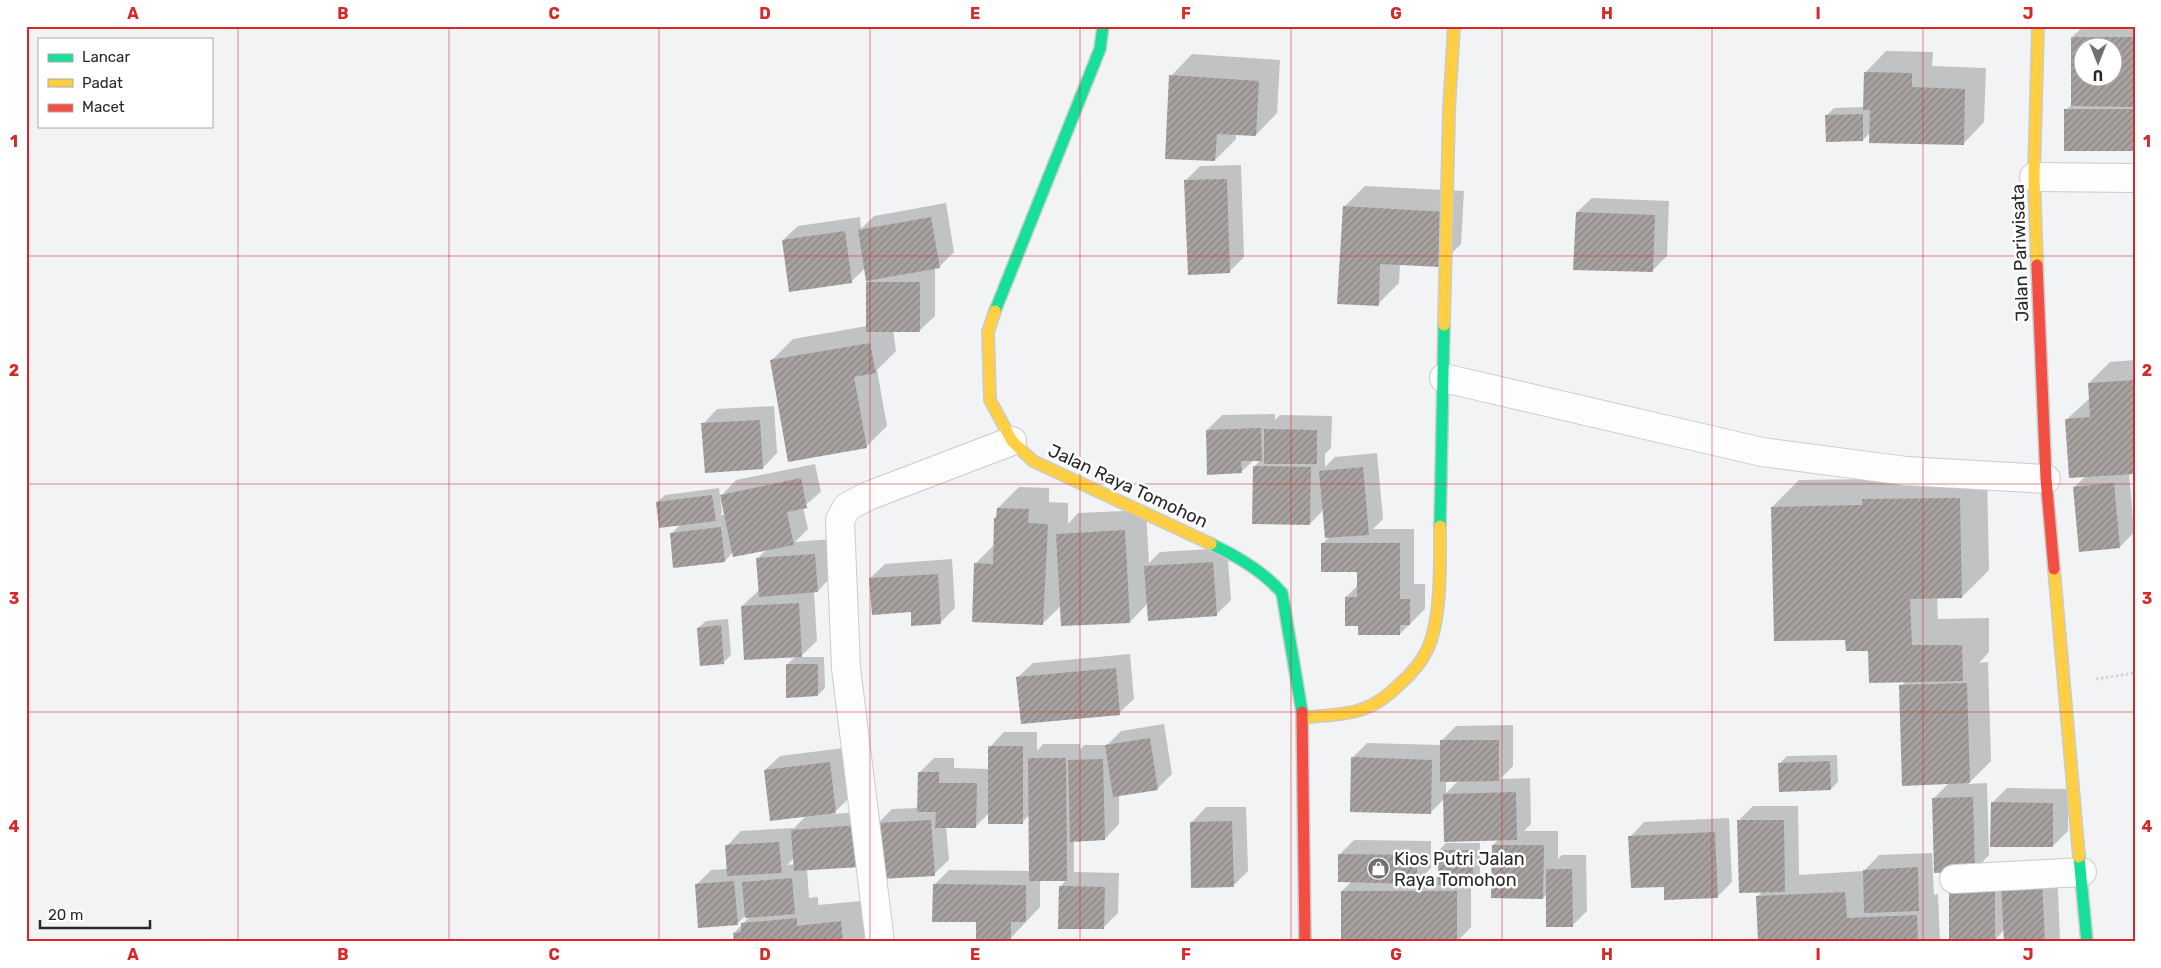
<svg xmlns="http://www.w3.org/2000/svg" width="2161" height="968" font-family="Rubik,sans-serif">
<defs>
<pattern id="building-hatch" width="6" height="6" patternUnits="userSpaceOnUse" patternTransform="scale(1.25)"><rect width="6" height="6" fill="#a7a2a0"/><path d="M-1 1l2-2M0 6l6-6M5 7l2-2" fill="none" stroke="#888483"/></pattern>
</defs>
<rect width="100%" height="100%" fill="#f2f3f4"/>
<g fill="#0003" fill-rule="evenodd">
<path d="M2084 26H2135V150L2066 110 2072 104V37ZM2084 48H2114V78H2084Z"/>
<polygon points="1886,51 1933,52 1932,66 1986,68 1984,122 1963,144 1871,132 1863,140 1827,115 1834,108 1864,107 1865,73"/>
<polygon points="1192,54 1280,60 1277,113 1256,135 1236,134 1236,139 1215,160 1171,76"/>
<polygon points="1241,165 1244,257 1229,272 1185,181 1200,166"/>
<polygon points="1365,186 1464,191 1461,244 1440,265 1400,263 1399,283 1378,304 1344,207"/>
<polygon points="1592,198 1669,201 1667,256 1652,271 1577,212"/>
<polygon points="946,203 954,252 939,267 935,268 935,316 920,330 893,330 896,351 877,370 887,426 866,447 771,361 793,339 867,326 867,282 871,278 865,268 851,282 783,240 798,226 860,217 861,229 874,216"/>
<polygon points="2135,360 2135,473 2129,473 2134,532 2120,547 2074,487 2086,476 2066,420 2090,398 2089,383 2110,362"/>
<polygon points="774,406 777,453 763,468 703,424 717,409"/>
<polygon points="1275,414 1275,420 1280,415 1332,416 1331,448 1325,454 1325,467 1335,457 1377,453 1383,519 1373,529 1414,529 1414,584 1425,584 1425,609 1400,634 1359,625 1346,597 1358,585 1358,571 1322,544 1329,537 1323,510 1310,524 1254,467 1261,459 1254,460 1241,472 1207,430 1222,415"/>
<polygon points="815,464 821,492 803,507 808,529 795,542 830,539 832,576 818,591 814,591 817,641 800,657 824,657 825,688 818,695 787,665 796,656 742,606 757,592 760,591 757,559 767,549 733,552 725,561 671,534 681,524 657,502 665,495 719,488 722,513 720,515 726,514 721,496 736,480"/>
<polygon points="1987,471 1989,570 1962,597 1937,597 1938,619 1989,618 1989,652 1979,663 1988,662 1991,761 1968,784 1987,783 1989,855 1975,870 1933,799 1949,783 1901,686 1906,681 1869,650 1847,639 1772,507 1799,480 1884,479"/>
<polygon points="1019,487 1049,488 1049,502 1068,503 1068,524 1078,513 1146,510 1149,563 1160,552 1227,548 1231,600 1216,615 1148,603 1130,622 1061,606 1043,623 976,563 995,544 998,508"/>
<polygon points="952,559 955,608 940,623 912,611 870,578 885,564"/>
<polygon points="728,619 731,655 724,662 698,628 706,621"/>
<polygon points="1130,654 1134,699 1119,713 1018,677 1033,663"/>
<polygon points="1164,724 1172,774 1157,789 1119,795 1119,824 1105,839 1074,840 1074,872 1119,873 1118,913 1103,928 1060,887 1067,879 1040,880 1040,907 1010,939 977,921 934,885 949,870 1030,871 1029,815 1022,823 990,812 976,826 946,826 949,860 934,874 877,824 892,809 919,808 919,773 934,758 954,758 954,768 990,769 990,747 1004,732 1037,732 1037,751 1043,744 1080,744 1080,750 1084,745 1107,745 1121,731"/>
<path d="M1513 725V766L1500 779 1530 778 1531 824 1524 831H1558V859L1562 855H1586L1587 911 1572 926 1548 893 1543 898 1493 845 1499 839 1444 799 1431 812 1352 758 1367 743 1441 745V741L1456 726ZM1446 781H1458L1446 793Z"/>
<path d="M844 748 850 797 833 814 872 811 807 869 809 898 818 897V905L862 901 866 942H735L734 933 749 917 746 915 737 924 696 885 711 870 728 869 727 846 741 831 793 828V829L807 815 765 770 780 756ZM794 858 795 864 787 865Z"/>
<polygon points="1837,755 1838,782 1831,789 1779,764 1787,756"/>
<polygon points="2007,788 2068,789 2068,831 2053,846 1992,803"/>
<polygon points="1753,806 1798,806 1799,875 1864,871 1879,855 1932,853 1934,895 1938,894 1940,942 1759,942 1757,897 1762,891 1738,821"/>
<polygon points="1206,807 1246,807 1248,871 1233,886 1192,822"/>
<polygon points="1729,818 1732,882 1718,896 1665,885 1630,837 1644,822"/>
<polygon points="1354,840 1431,841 1431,868 1422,877 1439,877 1439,850 1446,843 1480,843 1480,876 1471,884 1471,927 1457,942 1342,891 1352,881 1340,854"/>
<polygon points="2057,867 2060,940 2059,942 2005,942 2004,930 1995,940 1950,888"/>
<polygon points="1085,941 1085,942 1036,942"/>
</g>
<g fill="url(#building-hatch)" fill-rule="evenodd">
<path d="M2071 37H2135V107L2071 106ZM2084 48H2114V78H2084Z"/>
<polygon points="1864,72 1912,73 1912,87 1965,89 1964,145 1869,143 1870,110 1863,110"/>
<polygon points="1169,75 1259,81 1256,136 1217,134 1215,161 1165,159"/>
<rect x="2064" y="109" width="71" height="42"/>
<polygon points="1863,114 1863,141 1826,142 1825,115"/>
<polygon points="1227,179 1230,273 1188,275 1184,180"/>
<polygon points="1343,206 1444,212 1440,267 1380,264 1379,306 1337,304"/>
<polygon points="1576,212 1655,215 1653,272 1573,270"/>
<polygon points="931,217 940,268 866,281 858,230"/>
<polygon points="845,231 852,283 789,292 782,240"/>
<rect x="866" y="282" width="54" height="50"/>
<polygon points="870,343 876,373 854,377 867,448 788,462 770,360"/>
<polygon points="2135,380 2135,474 2069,478 2065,419 2090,417 2088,383"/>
<polygon points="760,420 763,469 705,473 701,423"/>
<polygon points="1261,428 1262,461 1241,461 1242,473 1207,475 1206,430"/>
<polygon points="1264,429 1317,430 1317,464 1264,464"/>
<polygon points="1253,466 1311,467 1310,525 1252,524"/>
<polygon points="1363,467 1369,535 1325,538 1319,471"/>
<polygon points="801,478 807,508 787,512 794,545 733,557 720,495"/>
<polygon points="2114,483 2120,548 2079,552 2073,487"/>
<polygon points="712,495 716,521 659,528 656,502"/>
<polygon points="1960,498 1962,598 1910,599 1912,645 1962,645 1963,681 1869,683 1868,651 1846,651 1845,640 1774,641 1771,507 1862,505 1862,499"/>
<polygon points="997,508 1029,509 1028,523 1048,524 1043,625 972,622 974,563 993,564 994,518 996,518"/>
<polygon points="721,527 725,562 673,568 670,533"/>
<polygon points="1125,530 1130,623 1061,626 1056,534"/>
<polygon points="1321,543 1400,543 1400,599 1410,599 1410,625 1400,625 1400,635 1358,635 1358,626 1345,626 1345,597 1357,597 1357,572 1321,572"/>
<polygon points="815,554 818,592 759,597 756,558"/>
<polygon points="1213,562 1217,616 1148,621 1144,566"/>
<polygon points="938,574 941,624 911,626 911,612 872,615 869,578"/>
<polygon points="799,603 802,657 744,660 741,606"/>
<polygon points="721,625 724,664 700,666 697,628"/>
<polygon points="786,664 818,664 818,696 786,698"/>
<polygon points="1116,668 1120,715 1021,724 1016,677"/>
<polygon points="1967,683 1970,783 1902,786 1899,685"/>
<polygon points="1150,738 1158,790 1113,797 1105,745"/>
<polygon points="1440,740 1499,740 1499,781 1440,782"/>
<rect x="988" y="746" width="35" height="78"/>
<polygon points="1351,757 1432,760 1431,814 1350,812"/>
<polygon points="1028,758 1066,758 1067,881 1029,881"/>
<polygon points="1103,759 1105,840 1070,842 1068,760"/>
<polygon points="1830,761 1831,790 1779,792 1778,763"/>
<polygon points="830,762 836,813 770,821 764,770"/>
<polygon points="918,772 939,772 939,783 977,783 976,828 935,828 936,812 917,812"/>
<polygon points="1516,792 1517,840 1444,842 1443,794"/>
<polygon points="1973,797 1975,871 1934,873 1932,798"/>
<polygon points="1991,802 2053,803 2053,847 1990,847"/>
<polygon points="931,820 935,876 879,879 876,823"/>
<polygon points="1737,820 1784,820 1785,892 1739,893"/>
<polygon points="1232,821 1234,887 1191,888 1190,822"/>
<polygon points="858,825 861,867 794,871 791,830"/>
<polygon points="1715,832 1718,898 1664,900 1664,887 1631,888 1628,836"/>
<polygon points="779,842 782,873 727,876 725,845"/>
<polygon points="1492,845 1544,845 1543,899 1491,898"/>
<rect x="1438" y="850" width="35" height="35"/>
<polygon points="1338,854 1417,855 1417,884 1338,882"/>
<polygon points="1918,867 1919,911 1864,913 1863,870"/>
<polygon points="1546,869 1572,869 1573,927 1546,927"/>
<polygon points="792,878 795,914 745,918 742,882"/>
<polygon points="734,881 738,925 698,928 695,884"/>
<polygon points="2042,881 2045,942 2004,942 2001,883"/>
<polygon points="933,884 1026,885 1026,922 1011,922 1011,941 976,941 976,922 932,922"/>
<polygon points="1059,886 1105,887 1104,929 1058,929"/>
<rect x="1949" y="887" width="46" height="54"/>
<rect x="1341" y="891" width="116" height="51"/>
<polygon points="1845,892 1847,918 1917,915 1918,942 1758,942 1756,896"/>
<polygon points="797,918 797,926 841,921 843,942 734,942 733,933 741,932 741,923"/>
</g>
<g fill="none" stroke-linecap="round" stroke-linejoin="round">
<defs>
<g id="street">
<polyline points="2034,177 2135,178"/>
<polyline points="1444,378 1762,452 1906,471 2046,479"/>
<polyline points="1954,879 2082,872"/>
<polyline points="880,942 846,668 840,520 847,507 868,496 1012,441"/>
</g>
<g id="fast">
<polyline points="995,311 1100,49 1103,26"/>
<polyline points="1440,526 1444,325"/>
<path d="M1211 544C1237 556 1263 571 1282 593L1302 712"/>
<polyline points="2079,857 2087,942"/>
</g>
<g id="slow">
<polyline points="2037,265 2034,177 2038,26"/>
<polyline points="995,311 988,332 990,400 1012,441 1033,461 1211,544"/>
<polyline points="1444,325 1449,110 1454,26"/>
<polyline points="2054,569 2079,857"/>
<path d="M1303 718C1323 715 1344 716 1363 709 1378 704 1390 694 1401 683 1411 674 1421 663 1427 650 1442 620 1440 560 1440 526"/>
</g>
<g id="jam">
<polyline points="2037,265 2046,479 2054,569"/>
<polyline points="1302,712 1305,942"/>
</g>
</defs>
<use href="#street" stroke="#cacbcc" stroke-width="30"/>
<use href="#fast" stroke="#cacbcc" stroke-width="14"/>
<use href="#slow" stroke="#cacbcc" stroke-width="14"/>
<use href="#jam" stroke="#cacbcc" stroke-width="14"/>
<polyline stroke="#d6d6d7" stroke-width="3" stroke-dasharray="2.5 2.5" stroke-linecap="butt" points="2096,679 2135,673"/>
<use href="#street" stroke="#fdfdfd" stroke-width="28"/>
<use href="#fast" stroke="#16e098" stroke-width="11"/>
<use href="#slow" stroke="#ffcf43" stroke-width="11"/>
<use href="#jam" stroke="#f24e42" stroke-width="11"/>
</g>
<path fill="none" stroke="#d62828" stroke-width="1" stroke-opacity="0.55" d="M238 26V942M449 26V942M659 26V942M870 26V942M1080 26V942M1291 26V942M1502 26V942M1712 26V942M1923 26V942M26 256H2135M26 484H2135M26 712H2135"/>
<defs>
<symbol id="shop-disc" viewBox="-11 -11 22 22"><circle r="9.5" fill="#6f6f71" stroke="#fff"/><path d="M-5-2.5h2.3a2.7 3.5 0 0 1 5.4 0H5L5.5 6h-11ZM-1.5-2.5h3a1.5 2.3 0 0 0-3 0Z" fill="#fff"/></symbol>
</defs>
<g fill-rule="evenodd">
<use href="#shop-disc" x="1366" y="856" width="25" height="25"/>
</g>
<g text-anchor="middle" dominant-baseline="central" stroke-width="5" stroke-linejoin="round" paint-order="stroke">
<g font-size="18" fill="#28282a" stroke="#fff">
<text transform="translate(2020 253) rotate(-92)">Jalan Pariwisata</text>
<text transform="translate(1128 486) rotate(25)">Jalan Raya Tomohon</text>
</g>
<g font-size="18" fill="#28282a" stroke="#fff" text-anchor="start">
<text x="1394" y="859">Kios Putri Jalan<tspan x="1394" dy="21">Raya Tomohon</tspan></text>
</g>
</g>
<rect width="2161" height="968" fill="none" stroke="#ffffff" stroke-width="55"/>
<rect x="38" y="38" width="175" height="90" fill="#ffffff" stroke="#a9a9aa"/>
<rect x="48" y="54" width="25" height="8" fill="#16e098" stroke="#a9a9aa"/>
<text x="82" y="62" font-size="15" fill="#28282a">Lancar</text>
<rect x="48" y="79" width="25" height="8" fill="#ffcf43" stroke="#a9a9aa"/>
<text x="82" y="88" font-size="15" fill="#28282a">Padat</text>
<rect x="48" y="104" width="25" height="8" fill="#f24e42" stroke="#a9a9aa"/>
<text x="82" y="112" font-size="15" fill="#28282a">Macet</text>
<g transform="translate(2098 62) rotate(180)"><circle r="24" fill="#ffffff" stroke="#a9a9aa"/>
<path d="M0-4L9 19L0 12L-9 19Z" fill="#6f6f71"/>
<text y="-8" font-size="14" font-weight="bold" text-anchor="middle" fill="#28282a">U</text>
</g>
<path d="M40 920v8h110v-8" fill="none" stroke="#28282a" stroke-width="2.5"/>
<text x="48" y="920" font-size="15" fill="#28282a" stroke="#ffffff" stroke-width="4" paint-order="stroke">20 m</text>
<rect x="28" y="28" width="2106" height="912" fill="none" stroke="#d62828" stroke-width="2"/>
<g font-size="16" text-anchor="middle" font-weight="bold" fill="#d62828">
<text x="133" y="19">A</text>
<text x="343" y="19">B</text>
<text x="554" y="19">C</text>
<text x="765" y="19">D</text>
<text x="975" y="19">E</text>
<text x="1186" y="19">F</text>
<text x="1396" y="19">G</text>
<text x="1607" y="19">H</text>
<text x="1818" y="19">I</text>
<text x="2028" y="19">J</text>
<text x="14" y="147">1</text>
<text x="2147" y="147">1</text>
<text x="14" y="376">2</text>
<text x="2147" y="376">2</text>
<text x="14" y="604">3</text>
<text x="2147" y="604">3</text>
<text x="14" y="832">4</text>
<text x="2147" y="832">4</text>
<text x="133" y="960">A</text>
<text x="343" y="960">B</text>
<text x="554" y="960">C</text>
<text x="765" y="960">D</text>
<text x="975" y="960">E</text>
<text x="1186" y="960">F</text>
<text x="1396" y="960">G</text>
<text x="1607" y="960">H</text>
<text x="1818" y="960">I</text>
<text x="2028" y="960">J</text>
</g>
</svg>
